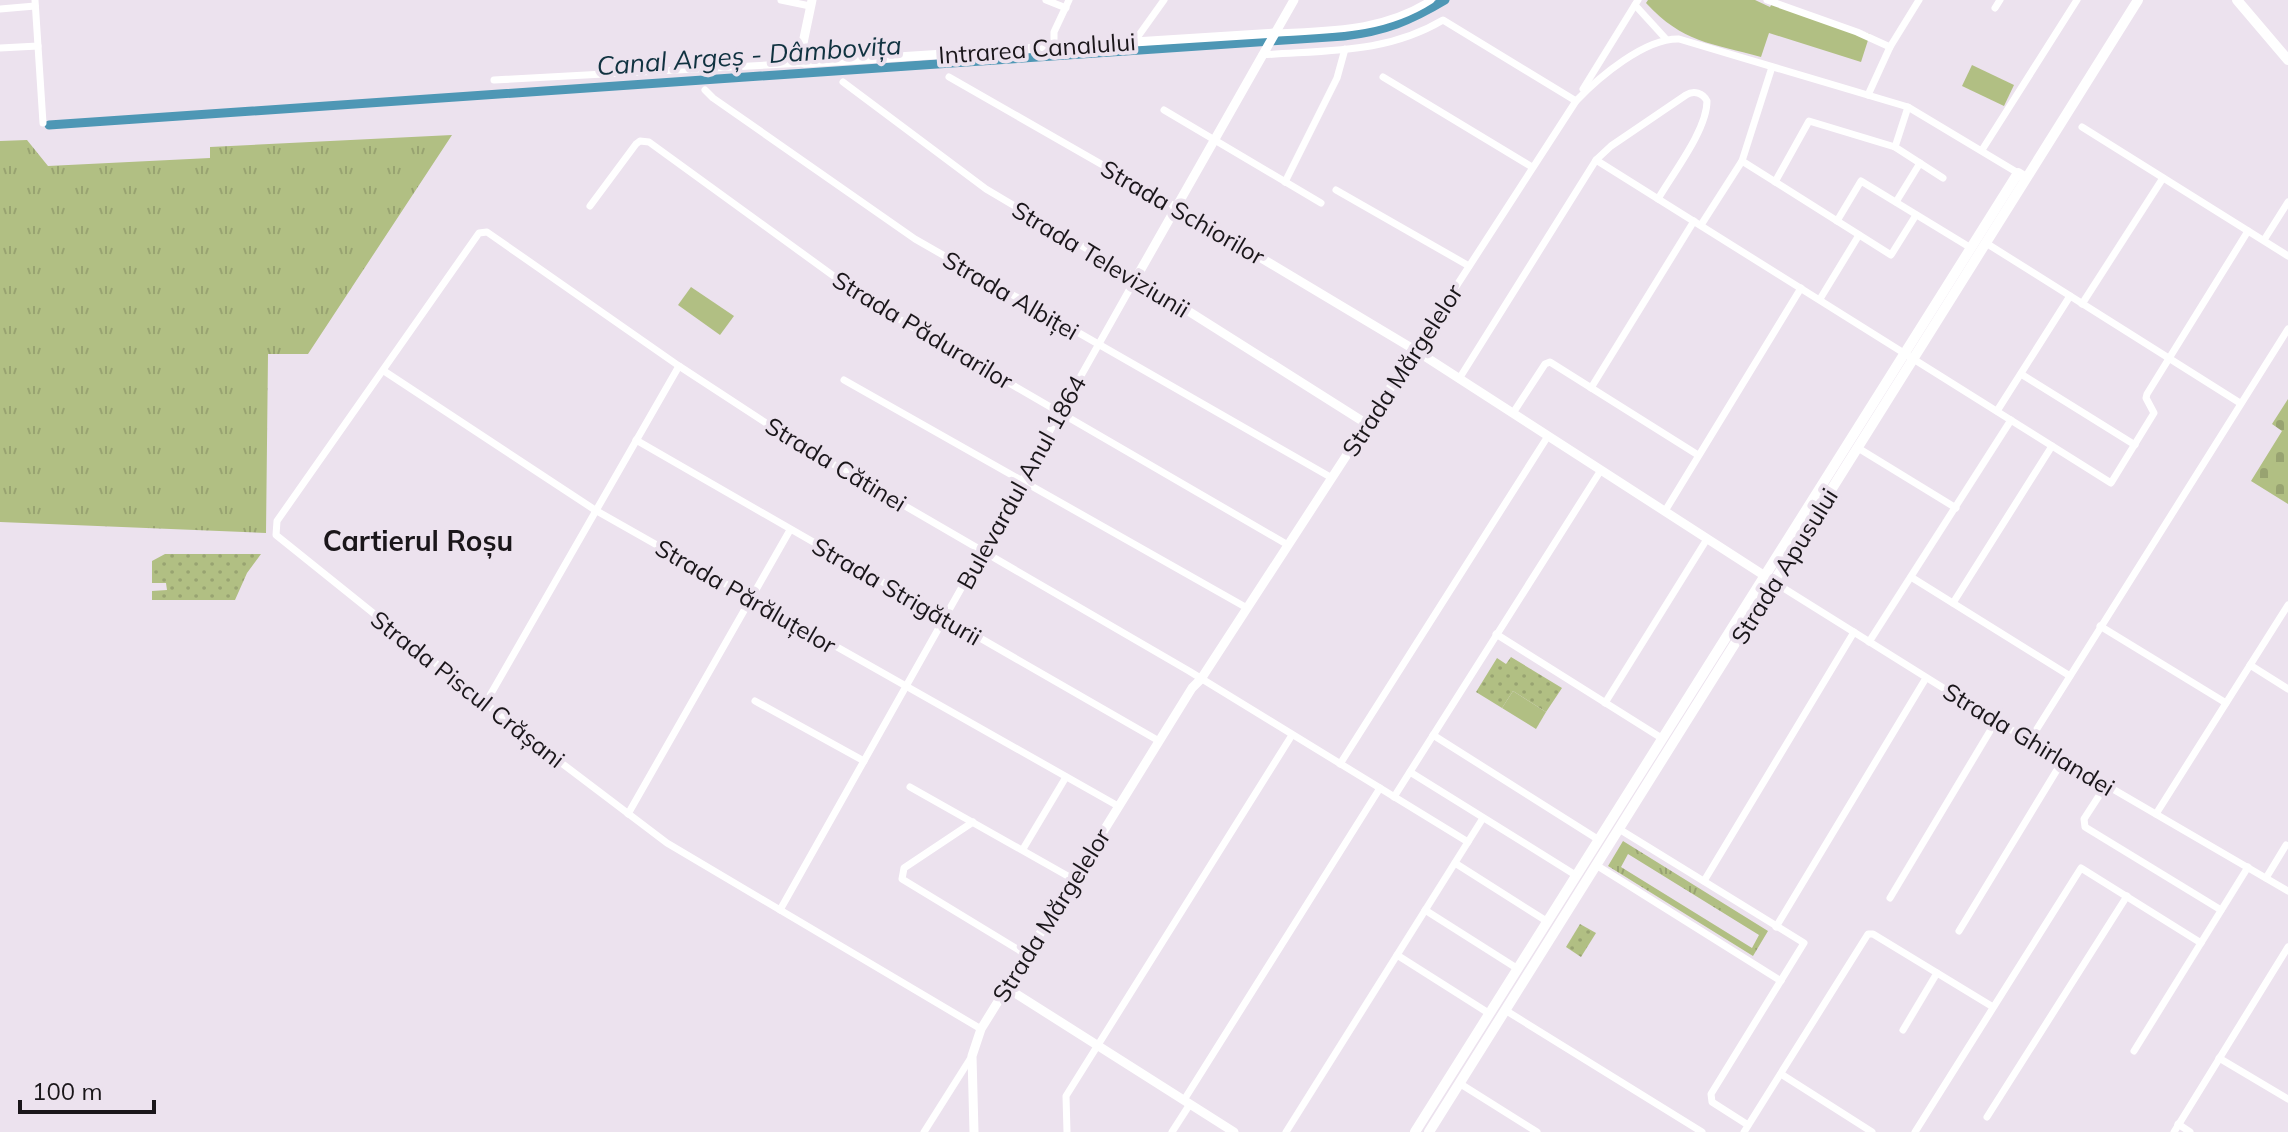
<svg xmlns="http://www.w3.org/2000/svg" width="2288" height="1132" font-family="Mulish,sans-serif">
<defs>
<pattern id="grass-tufts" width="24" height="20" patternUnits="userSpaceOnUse" patternTransform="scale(2)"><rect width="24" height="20" fill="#b1bf83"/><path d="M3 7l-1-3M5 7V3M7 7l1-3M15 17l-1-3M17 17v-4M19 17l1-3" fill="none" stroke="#98a371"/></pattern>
<pattern id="cemetery-stones" width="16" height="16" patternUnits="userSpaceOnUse" patternTransform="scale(2)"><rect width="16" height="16" fill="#b1bf83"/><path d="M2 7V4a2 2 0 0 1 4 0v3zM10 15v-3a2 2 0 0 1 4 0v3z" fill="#98a371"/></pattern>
<pattern id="park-dots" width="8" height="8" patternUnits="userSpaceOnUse" patternTransform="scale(2)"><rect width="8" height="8" fill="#b1bf83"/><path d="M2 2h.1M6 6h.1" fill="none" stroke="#98a371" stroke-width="1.8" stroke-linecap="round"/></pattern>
</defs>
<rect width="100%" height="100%" fill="#ece2ee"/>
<g fill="url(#grass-tufts)" fill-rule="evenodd">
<polygon points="452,135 308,354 268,354 266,533 0,522 0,141 27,140 48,166 210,158 210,147"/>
<path d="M1623 841 1768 931 1753 956 1608 866ZM1628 854 1759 935 1752 948 1621 867Z"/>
</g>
<polygon fill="url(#cemetery-stones)" points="2288,399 2288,504 2251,481 2282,431 2272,424"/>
<g fill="url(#park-dots)">
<polygon points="165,554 261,554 247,573 235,600 152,600 152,591 167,590 166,583 152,583 152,561"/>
<polygon points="1511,657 1562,688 1546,712 1513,691 1502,708 1476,692 1497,658 1506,664"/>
<polygon points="1580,924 1596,933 1581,957 1566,947"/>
</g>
<g fill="#b1bf83">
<path d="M1648 0H1755L1770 7 1774 0 1870 34 1861 62 1769 33 1761 57C1711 43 1683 43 1646 3Z"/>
<polygon points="1972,65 2014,85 2004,106 1962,86"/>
<polygon points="691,287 734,316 720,335 678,305"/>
<polygon points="1513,691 1546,712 1536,729 1502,708"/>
</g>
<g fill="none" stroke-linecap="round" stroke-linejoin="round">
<path stroke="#4e97b5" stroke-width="9" d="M49 125 1344 36C1385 31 1410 21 1445 0"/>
<g stroke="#fff" stroke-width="7">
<polyline points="35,0 43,123"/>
<polyline points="781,0 810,6"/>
<polyline points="1046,0 1066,8"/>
<polyline points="1767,0 1857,32 1890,47"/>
<polyline points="1635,5 1666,39"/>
<polyline points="1995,8 2000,0"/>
<polyline points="0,9 35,6"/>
<path d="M1275 33C1331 30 1383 31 1431 0"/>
<polyline points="1134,42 1164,0"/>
<polyline points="1054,47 1054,32 1069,0"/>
<polyline points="0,48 38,46"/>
<path d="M1262 55C1326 50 1386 54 1443 20L1576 101"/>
<polyline points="949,77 1176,207"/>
<polyline points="1383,77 1532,167"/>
<polyline points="494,80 804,63"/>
<polyline points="1583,89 1638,0"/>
<polyline points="705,90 713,98 915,239 1332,478"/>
<polyline points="1868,95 1890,47 1919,0"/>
<polyline points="1164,110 1321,203"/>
<polyline points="2082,127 2288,256"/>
<polyline points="1895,147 1908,107"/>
<polyline points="1982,150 2077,0"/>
<polyline points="1596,160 2111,483 2154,413 2146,398 2147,394 2248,231"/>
<polyline points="1742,161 1891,255 1916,215"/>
<polyline points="1285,182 1337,78 1345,49"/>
<polyline points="1775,182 1809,121 1895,147 1943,178"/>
<polyline points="1336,190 1469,266"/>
<polyline points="1896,202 1920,163"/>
<polyline points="590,206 636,144 640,141 649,142 868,301 1288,545"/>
<polyline points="1837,221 1861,181 1971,248"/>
<polyline points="1701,225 1742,161 1772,67"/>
<polyline points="2264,240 2288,202"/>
<polyline points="1986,243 2240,403"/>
<polyline points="1820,299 1859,235"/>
<polyline points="2082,304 2163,178"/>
<path d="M1415 350 1576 101C1599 77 1645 38 1679 39L1908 107 2018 173"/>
<polyline points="384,371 595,510 1118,806"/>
<polyline points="2021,374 2135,445"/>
<path d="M1459 379 1596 160 1611 146 1686 95C1694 90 1703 93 1707 101 1707 130 1673 173 1658 199"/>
<polyline points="844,380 1247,608"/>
<polyline points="1591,388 1694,221"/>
<polyline points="1997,411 2070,296"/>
<polyline points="1513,413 1545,364 1550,362 1698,455"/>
<polyline points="636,440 1159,741"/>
<polyline points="1858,448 1956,508"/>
<polyline points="1665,511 1801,288"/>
<polyline points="1911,577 2070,676"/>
<polyline points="1774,582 1996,721 2288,891"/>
<polyline points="1953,603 2052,446"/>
<polyline points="2100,626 2226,703"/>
<polyline points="1496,634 1663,739"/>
<polyline points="1869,642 2011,420"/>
<polyline points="2250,665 2288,689"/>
<polyline points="755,701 864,761"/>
<polyline points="1605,703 1707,539"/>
<polyline points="485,704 679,366"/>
<polyline points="1433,735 1599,840"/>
<polyline points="2030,740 2288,329"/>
<polyline points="1340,764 1548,436"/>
<polyline points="1410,772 1577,876"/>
<polyline points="2106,785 2084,819 2085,827 2221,910"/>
<polyline points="910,787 1073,879"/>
<polyline points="1394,797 1601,470"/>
<polyline points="628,814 790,530"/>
<polyline points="2156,814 2288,605"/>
<polyline points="973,822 904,868 902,879 1027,955"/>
<polyline points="1619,829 1804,943 1711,1094 1712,1102 1748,1125"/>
<polyline points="1023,849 1066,777"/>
<polyline points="1455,863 1548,922"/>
<polyline points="1596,865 1781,981"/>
<polyline points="2266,878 2286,845"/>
<polyline points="1704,881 1854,632"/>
<polyline points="1890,898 1996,721"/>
<polyline points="780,910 1136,278 986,189 843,82"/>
<polyline points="1425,910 1518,969"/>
<polyline points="1776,927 1926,678"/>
<polyline points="1959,931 2063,760"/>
<polyline points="1397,955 1490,1014"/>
<polyline points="1505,1010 1702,1132"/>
<polyline points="981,1029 667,843 535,743 276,535 277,521 479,233 487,232 679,366 795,442 1189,671 1468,842"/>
<polyline points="1903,1030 1937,973"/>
<polyline points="2134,1051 2248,867"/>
<polyline points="2219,1058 2288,1099"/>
<polyline points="1781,1074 1872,1132"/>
<polyline points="1459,1083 1537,1132"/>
<polyline points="1184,1100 1380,788"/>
<polyline points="1987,1117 2127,896"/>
<polyline points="2178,1124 2190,1132"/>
<polyline points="924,1132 972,1056"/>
<polyline points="1067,1132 1066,1096 1292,735"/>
<polyline points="1172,1132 1190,1104"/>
<polyline points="1286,1132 1483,818"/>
<polyline points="1744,1132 1868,934 1873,934 1993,1007"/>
<polyline points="1915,1132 2081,868 2201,943"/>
<polyline points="2174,1132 2288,947"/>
</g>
<g stroke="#fff" stroke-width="9">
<polyline points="812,0 803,43 804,63 1275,33"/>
<polyline points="1294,0 1136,278 1367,424"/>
<polyline points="1176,207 1415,350 1765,576"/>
<polyline points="1007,988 1234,1132"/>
<polyline points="974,1132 972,1056 981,1029 1192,688 1201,679 1415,350"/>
</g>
<g stroke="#fff" stroke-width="10">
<polyline points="2237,0 2288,60"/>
<polyline points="1415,1132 2018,173 2026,178"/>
<polyline points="1429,1132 2138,0"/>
</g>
</g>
<g text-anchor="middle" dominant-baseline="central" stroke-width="8" stroke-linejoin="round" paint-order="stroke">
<g font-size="24" fill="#1a161a" stroke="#ece2ee">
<text transform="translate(1037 48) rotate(-4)">Intrarea Canalului</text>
<text transform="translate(1183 212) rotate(30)">Strada Schiorilor</text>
<text transform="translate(1101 259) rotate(31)">Strada Televiziunii</text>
<text transform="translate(1011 295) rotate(30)">Strada Albiței</text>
<text transform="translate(923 330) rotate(31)">Strada Pădurarilor</text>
<text transform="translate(1402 370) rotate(-57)">Strada Mărgelelor</text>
<text transform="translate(836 464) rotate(31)">Strada Cătinei</text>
<text transform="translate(1021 482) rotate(-61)">Bulevardul Anul 1864</text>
<text transform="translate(1784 566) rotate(-58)">Strada Apusului</text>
<text transform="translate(897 591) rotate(30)">Strada Strigăturii</text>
<text transform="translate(746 596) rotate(30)">Strada Părăluțelor</text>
<text transform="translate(468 689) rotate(38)">Strada Piscul Crășani</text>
<text transform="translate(2029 739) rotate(31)">Strada Ghirlandei</text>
<text transform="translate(1051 915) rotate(-58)">Strada Mărgelelor</text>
</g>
<g font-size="26" font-style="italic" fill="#103240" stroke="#ece2ee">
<text transform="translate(749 55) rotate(-4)">Canal Argeș - Dâmbovița</text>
</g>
<g font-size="28" font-weight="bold" fill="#1a161a" stroke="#ece2ee">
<text x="418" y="540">Cartierul Roșu</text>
</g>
</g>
<path d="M20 1100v12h134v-12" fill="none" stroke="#1a161a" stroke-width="4"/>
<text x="32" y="1100" font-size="24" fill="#1a161a" stroke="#ece2ee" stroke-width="6" paint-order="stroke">100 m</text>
</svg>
